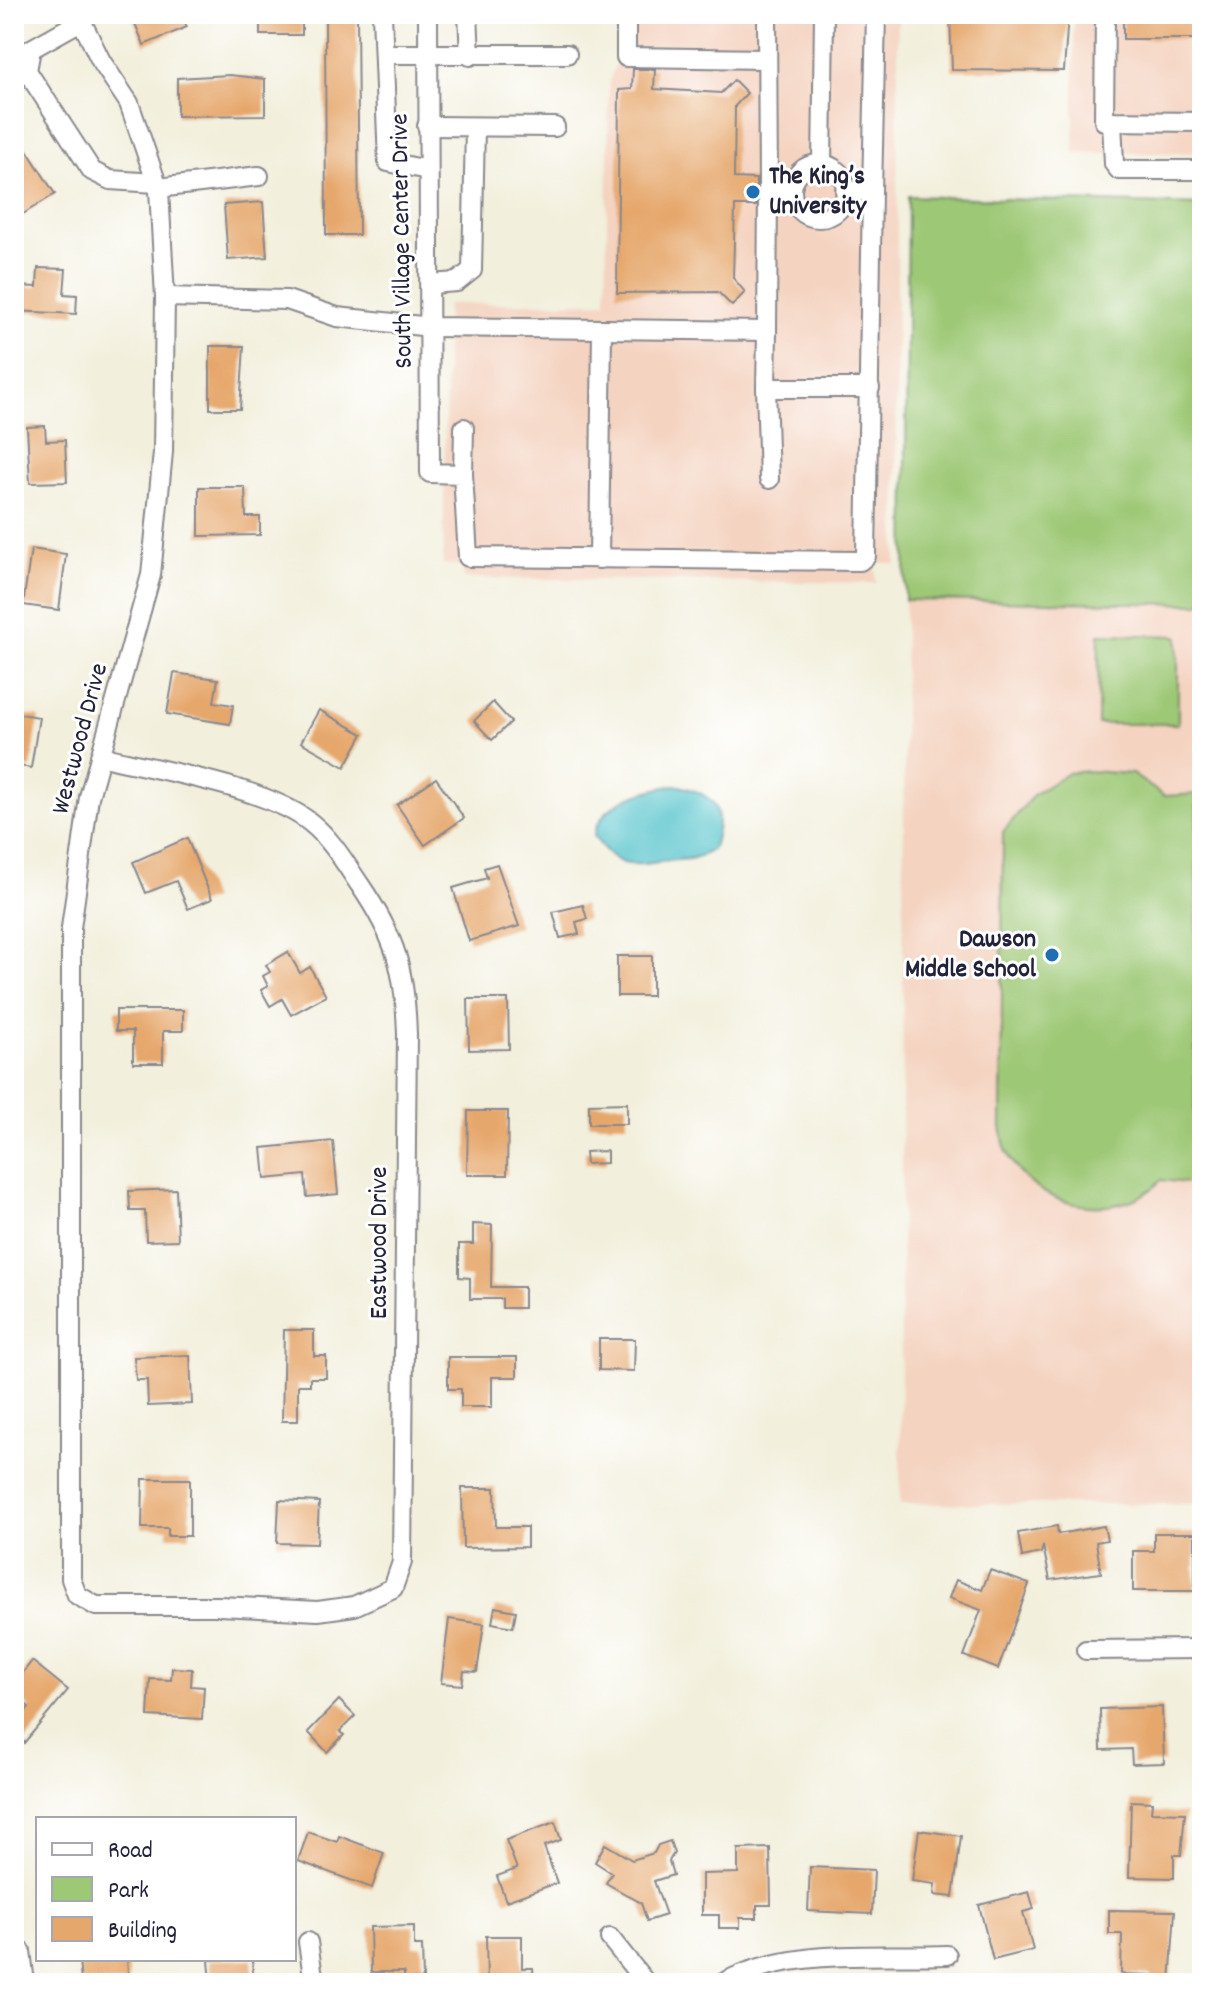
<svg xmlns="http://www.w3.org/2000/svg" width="1216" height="1997" font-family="Dekko,sans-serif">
<rect width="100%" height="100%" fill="#fff"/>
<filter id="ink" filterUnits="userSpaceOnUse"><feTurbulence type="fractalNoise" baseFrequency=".0125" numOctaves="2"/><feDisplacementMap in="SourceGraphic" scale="16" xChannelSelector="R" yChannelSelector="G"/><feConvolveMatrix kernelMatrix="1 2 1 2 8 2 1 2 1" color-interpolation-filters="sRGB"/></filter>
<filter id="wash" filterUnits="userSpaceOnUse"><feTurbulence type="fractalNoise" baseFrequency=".006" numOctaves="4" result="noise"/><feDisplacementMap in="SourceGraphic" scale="32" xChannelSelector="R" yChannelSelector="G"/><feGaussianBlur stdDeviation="1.8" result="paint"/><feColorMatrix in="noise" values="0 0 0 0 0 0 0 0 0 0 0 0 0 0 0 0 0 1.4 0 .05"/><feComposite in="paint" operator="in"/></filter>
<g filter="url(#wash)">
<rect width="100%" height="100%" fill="#f2efdc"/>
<g fill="#f4d3c0">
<polygon points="621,14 898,14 896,564 875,562 876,583 464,578 463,565 443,564 447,304 606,302 609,82 622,48"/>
<rect x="1074" y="14" width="128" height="139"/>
<polygon points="905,600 1202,604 1202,1504 900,1504"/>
</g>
<g fill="#9dc875" stroke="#607558" stroke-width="2">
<polygon points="908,196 1202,205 1202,604 905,600"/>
<polygon points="1099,634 1178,636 1178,724 1098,724"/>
<path d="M1088 771 1132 774 1164 796 1197 794 1194 1184 1161 1180C1120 1226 1031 1209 1007 1152 1003 1144 1003 1135 1001 1127L1003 832 1034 794 1068 773Z"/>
</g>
<path fill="#56c4cc" stroke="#3c7384" stroke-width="2" d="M675 785C717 794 726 809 712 850 691 863 681 858 658 862 625 868 614 865 594 836 601 800 644 791 675 785Z"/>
<g id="blocks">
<g fill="#e6a76c">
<polygon points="131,14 181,14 187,27 144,45"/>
<rect x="260" y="14" width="42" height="21"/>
<polygon points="325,14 357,14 359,235 326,235"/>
<polygon points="950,14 1068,14 1064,71 952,70"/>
<polygon points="1127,14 1202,14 1202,39 1123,39 1123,18"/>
<polygon points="633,69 655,69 654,89 721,93 734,80 747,93 735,106 734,178 756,179 756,206 735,206 733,278 745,292 732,306 718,292 617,293 619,90 632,89"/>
<polygon points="230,75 265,79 265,115 177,116 177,78"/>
<polygon points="14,130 55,194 23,214 14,200"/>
<polygon points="263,202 267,257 228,260 224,205"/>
<polygon points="38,268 66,269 64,294 77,295 76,314 14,311 14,286 37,287"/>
<polygon points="210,346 244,346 240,409 210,409"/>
<polygon points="45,426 46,441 65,440 67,482 30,483 27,427"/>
<polygon points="199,487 245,487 246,517 260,517 260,535 199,536"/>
<polygon points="31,549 66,554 59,610 23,605"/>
<polygon points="174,673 218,679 214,702 233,705 230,724 167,714"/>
<polygon points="493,702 511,722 492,740 474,721"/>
<polygon points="319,710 363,734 345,767 301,742"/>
<polygon points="14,713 39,717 31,768 14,765"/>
<polygon points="436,778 464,818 425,845 397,805"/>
<polygon points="187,838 212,899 188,909 176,881 146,893 133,862"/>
<polygon points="497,864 519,926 469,941 453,888 487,878 484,868"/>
<polygon points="583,905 587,919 576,922 579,934 560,938 553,912"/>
<polygon points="288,952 300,973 310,967 326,996 291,1015 282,999 270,1006 261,990 268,986 263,976 270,972 266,965"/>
<rect x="617" y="956" width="35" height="40"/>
<polygon points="468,999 508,999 509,1049 469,1050"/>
<polygon points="116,1010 183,1010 183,1031 163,1031 163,1063 133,1063 133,1031 116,1031"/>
<polygon points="627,1103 627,1124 589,1124 589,1104"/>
<polygon points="468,1111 508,1111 507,1175 467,1175"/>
<polygon points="333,1141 338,1194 307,1197 305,1175 265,1179 262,1148"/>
<polygon points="607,1151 607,1163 586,1164 585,1152"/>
<polygon points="176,1189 178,1240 146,1241 145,1211 130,1211 129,1191"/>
<polygon points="473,1224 492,1225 491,1287 524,1287 524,1308 502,1308 502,1299 470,1299 470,1278 459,1277 459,1244 473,1244"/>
<polygon points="284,1330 314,1330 314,1356 326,1356 326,1378 310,1378 310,1385 298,1385 298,1421 282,1421"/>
<polygon points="599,1339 635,1339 634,1371 599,1370"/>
<polygon points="190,1355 192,1404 148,1406 147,1380 136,1380 134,1357"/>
<polygon points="448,1357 517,1357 517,1377 492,1377 492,1407 461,1407 461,1389 448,1389"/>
<polygon points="143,1479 190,1479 190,1536 168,1536 168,1528 142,1528"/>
<polygon points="462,1488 495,1488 496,1527 527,1527 527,1547 463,1548"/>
<polygon points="279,1500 319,1502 317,1544 277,1543"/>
<polygon points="1057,1526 1058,1534 1104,1526 1107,1540 1096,1542 1101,1573 1050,1580 1043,1546 1041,1553 1022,1557 1018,1533"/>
<polygon points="1154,1533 1195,1533 1195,1591 1133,1591 1133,1551 1154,1551"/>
<polygon points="990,1570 1029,1584 998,1669 964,1656 981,1610 949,1598 956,1580 982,1590"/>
<polygon points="495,1607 516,1611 513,1627 492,1623"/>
<polygon points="449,1619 484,1624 477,1672 464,1671 462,1685 441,1683"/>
<polygon points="32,1661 68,1690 24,1743 14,1735 14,1725 29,1707 14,1694 14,1684"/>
<polygon points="172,1668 192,1669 191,1686 204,1687 202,1719 148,1716 150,1679 171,1680"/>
<polygon points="339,1700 355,1716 340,1731 344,1735 327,1752 308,1732"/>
<polygon points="1162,1707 1164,1763 1132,1764 1131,1749 1101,1750 1100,1709"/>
<polygon points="1131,1801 1152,1802 1151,1812 1185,1813 1181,1855 1174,1855 1174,1878 1129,1877"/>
<polygon points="555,1822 561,1840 544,1846 557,1883 506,1901 497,1876 517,1869 506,1840"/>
<polygon points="919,1830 961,1836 953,1897 934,1895 935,1884 912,1881"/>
<polygon points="308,1832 337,1842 339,1836 384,1853 372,1888 298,1861"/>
<polygon points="670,1841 674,1853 669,1861 673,1875 654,1881 666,1915 647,1921 641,1903 606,1883 612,1873 595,1862 605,1844 632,1860 654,1853 658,1845"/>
<polygon points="770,1848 771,1905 757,1905 757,1918 740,1918 740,1928 719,1928 719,1915 702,1915 702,1874 738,1873 738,1849"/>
<polygon points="810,1867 874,1870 872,1914 808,1911"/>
<polygon points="1029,1892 1034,1909 1023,1912 1033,1950 993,1960 979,1905"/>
<polygon points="1109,1910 1175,1911 1170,1983 1150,1983 1150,1975 1121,1974 1122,1934 1109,1934"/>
<polygon points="414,1926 414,1946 422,1946 423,1979 404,1980 404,1972 371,1972 370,1927"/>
<polygon points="486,1936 522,1936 522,1968 533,1968 534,1983 487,1983"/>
<polygon points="79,1959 127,1959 129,1983 81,1983"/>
<polygon points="252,1959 254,1983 211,1983 209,1960"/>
</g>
</g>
</g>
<g filter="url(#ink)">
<use href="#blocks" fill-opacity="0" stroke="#8a888c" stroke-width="2"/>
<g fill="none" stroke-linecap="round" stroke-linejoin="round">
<defs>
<g id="minor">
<path d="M78 14 101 61 129 103 159 190 165 297 163 452 151 575 89 797 71 928V1579L77 1595 96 1606H219L318 1611 354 1606 393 1588 402 1562 407 1034C405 970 396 938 360 885 345 863 332 840 311 823 267 787 157 770 100 756"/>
<polyline points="382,14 388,162 428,170"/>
<polyline points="428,14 430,473 463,474 468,557 860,561 866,556 872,192 845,191"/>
<polyline points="468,14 470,56"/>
<polyline points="626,14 626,57 767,59"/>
<polyline points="767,14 768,190"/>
<polyline points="1105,14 1104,121 1202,122"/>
<polyline points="81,21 31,49 27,71 92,171 110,180 156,183"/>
<polyline points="384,54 567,54"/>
<polyline points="1112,121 1114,164 1119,170 1202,170"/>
<polyline points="427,126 555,127"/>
<circle cx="819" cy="191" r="27"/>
<polyline points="822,165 824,14"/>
<polyline points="158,188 259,176"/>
<polyline points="872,192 876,14"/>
<polyline points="431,284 457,282 472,270 475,128"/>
<polyline points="165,297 287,300 337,317 431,327 767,331 768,190 792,189"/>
<polyline points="767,331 766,388 870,388"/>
<polyline points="766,388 769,479"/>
<polyline points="463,474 464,428"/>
<polyline points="599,559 602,330"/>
<polyline points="1086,1650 1202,1649"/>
<polyline points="610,1938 646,1983"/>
<polyline points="308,1942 314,1983"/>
<polyline points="21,1951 25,1983"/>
<path d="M723 1983C788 1947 875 1958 947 1955"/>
</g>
</defs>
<use href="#minor" stroke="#8a888c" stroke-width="22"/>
<use href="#minor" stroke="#fff" stroke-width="18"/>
</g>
</g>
<g fill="#1f6fb2" stroke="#fff" stroke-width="3">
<circle cx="753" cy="192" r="8"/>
<circle cx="1052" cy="955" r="8"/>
</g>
<g text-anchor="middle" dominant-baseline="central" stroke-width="6" stroke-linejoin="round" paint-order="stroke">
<g font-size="26" font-weight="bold" fill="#22223b" stroke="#fff" text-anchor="start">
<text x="769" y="177">The King’s<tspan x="769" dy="30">University</tspan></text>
<text x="1036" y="940" text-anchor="end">Dawson<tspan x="1036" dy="30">Middle School</tspan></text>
</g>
<g font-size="26" fill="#22223b" stroke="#fff">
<text transform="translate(403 241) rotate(-91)">South Village Center Drive</text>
<text transform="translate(81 739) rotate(-75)">Westwood Drive</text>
<text transform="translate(380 1243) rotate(-90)">Eastwood Drive</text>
</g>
</g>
<rect width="1216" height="1997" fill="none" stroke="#fff" stroke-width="48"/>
<rect x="36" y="1817" width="260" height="144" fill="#ffffff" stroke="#a7a7b1" stroke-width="2"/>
<rect x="52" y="1843" width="40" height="12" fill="#ffffff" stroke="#a7a7b1" stroke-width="2"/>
<text x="108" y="1857" font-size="24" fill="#22223b">Road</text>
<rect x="52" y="1877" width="40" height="24" fill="#9dc875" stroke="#a7a7b1" stroke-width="2"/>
<text x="108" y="1897" font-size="24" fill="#22223b">Park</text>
<rect x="52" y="1917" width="40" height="24" fill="#e6a76c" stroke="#a7a7b1" stroke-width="2"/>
<text x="108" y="1937" font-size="24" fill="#22223b">Building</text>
</svg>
